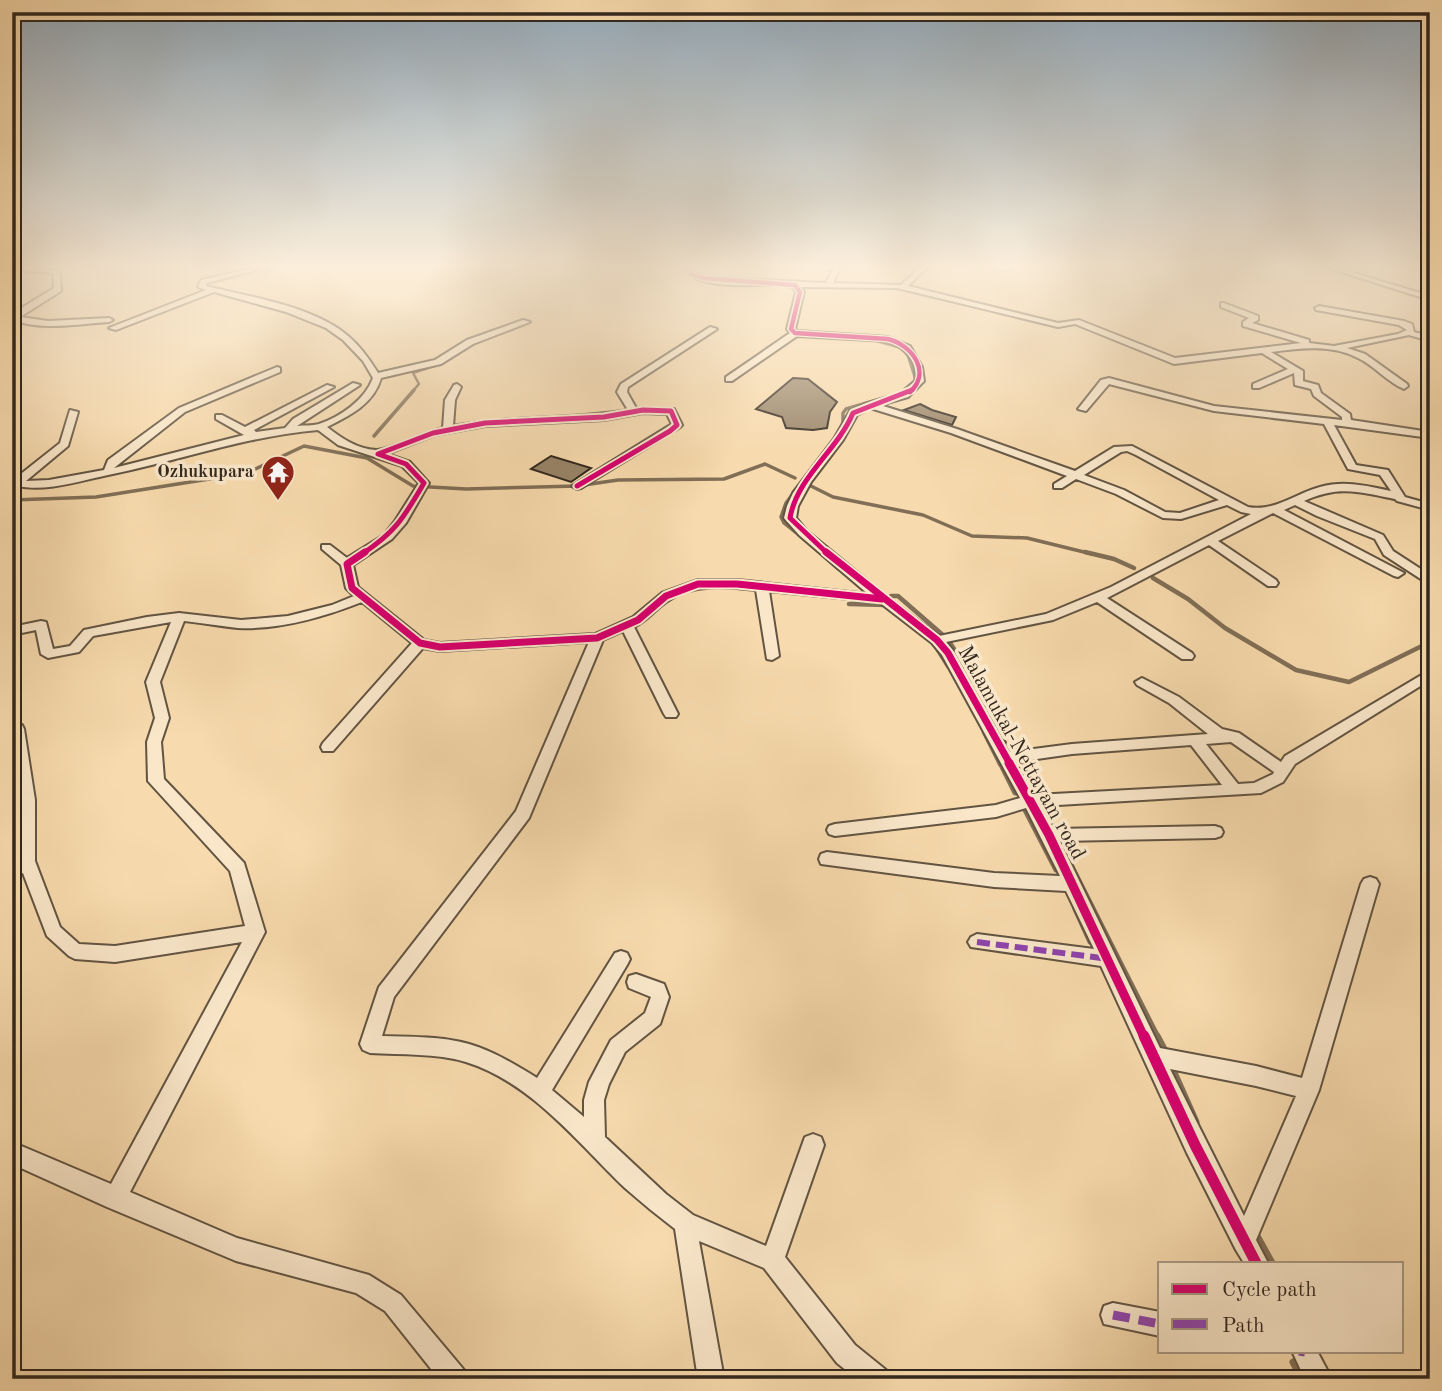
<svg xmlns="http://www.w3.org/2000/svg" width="1442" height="1391" font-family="'Old Standard TT',serif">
<rect width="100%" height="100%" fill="#f7daad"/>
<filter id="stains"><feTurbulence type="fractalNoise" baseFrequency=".00286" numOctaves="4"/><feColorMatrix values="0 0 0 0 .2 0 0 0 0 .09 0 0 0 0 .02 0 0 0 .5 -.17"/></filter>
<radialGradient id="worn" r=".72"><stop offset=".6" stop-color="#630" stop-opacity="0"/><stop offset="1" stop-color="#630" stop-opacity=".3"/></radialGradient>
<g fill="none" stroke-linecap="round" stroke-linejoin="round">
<g stroke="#806e56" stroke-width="2.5">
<polyline points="680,266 684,272 692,275"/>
<polyline points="791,313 796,295"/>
<polyline points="795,336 815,337"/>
<polyline points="873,340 901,348"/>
<polyline points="907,353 915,378"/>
<polyline points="412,392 419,384 413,373 434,366"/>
</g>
<g stroke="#806e56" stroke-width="3.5">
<polyline points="843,426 843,413 846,409 901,393"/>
<polyline points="374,436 414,390"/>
<polyline points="811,486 833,497 923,515 972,536 1027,538 1092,554"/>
<polyline points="12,500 96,497 247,473 304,446 367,458 413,486 466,489 577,486 618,480 724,479 765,464 795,478"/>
<polyline points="804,539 784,523 781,517 786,503 818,461"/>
<polyline points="816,549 822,554"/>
</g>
<g stroke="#806e56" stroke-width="4.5">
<polyline points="820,552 838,568"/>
<polyline points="1085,552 1114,559 1134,568"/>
<polyline points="1153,578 1188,599 1225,628 1296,670 1349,682 1430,642"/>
<polyline points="891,596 898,596 944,636"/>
<polyline points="849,604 887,605"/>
<polyline points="950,643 971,674 1006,746"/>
<polyline points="936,647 948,666"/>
<polyline points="984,732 1000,764"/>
</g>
<g stroke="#806e56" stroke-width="5">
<polyline points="1000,763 1015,793"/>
<polyline points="1024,808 1056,870"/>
<polyline points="1065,853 1158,1037"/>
<polyline points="1075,909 1090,942"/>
</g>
<g stroke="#806e56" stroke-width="7">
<polyline points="1157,1036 1165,1051"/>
<polyline points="1172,1068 1196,1122"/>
<polyline points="1257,1236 1272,1263"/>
<polyline points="1293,1362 1302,1379"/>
</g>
</g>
<g fill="#988468" stroke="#31271e" stroke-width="2">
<polygon points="793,378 808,379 837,402 830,412 827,428 813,430 786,428 782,417 756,409"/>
<polygon points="920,404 932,410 956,417 952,425 904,410"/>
<polygon points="551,456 591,468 571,482 531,469"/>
</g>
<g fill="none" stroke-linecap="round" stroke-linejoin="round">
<defs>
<g id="minor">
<path d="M12 266 60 271 61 291 20 317 48 321 109 318 113 320 109 322C77 324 44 331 13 320L15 312 54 288 53 273 12 270Z"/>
<path d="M262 266H272L207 283 206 286C250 297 313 306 348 336 360 346 370 360 378 373L435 360 467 340 523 320 530 322 473 344 441 364 381 378C374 404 349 416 327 427 341 438 357 449 376 450 386 451 427 431 443 428L445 400 454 385 457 384 461 387 455 400 453 426C511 415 570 420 628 410L617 392 621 384 710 327 717 329 628 387 627 392 636 408 674 409 682 425 680 427 581 488 577 489 572 486 672 424 667 414 643 413 604 420 485 426 435 435 387 454 410 462 429 483 406 523 392 539 353 565 358 587 424 640 440 643 595 634 633 617 662 593 698 580H737L868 594 799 535 784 518 787 506 793 493 834 439 850 411 865 404 901 393 915 381C919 363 905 347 888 341L797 336 732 381H726V377L790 333 787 329 796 292 793 287 784 285C753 283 701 293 680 266H687C696 275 705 277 718 278L826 283 835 266H841L833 283 901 285 921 266H928L908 286 1058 323 1079 320 1175 358 1301 343 1243 326V322L1249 318 1221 307V303H1224L1258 316V320L1252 323 1309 340V343L1334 346 1398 334 1407 330 1399 325 1316 310 1315 308 1319 306 1404 321 1412 324 1414 332 1430 336V341L1409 335 1347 348 1365 354 1407 384 1408 386 1404 389C1387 382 1375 366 1358 358 1332 344 1300 348 1271 352L1303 371V381L1318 385 1321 393 1350 414 1351 420 1430 432V438L1334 425 1356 465 1388 470 1405 497 1430 504V510L1397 501 1395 499C1359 492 1339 485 1304 501L1383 535 1393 551 1430 575V585L1384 555 1375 539 1317 516 1295 505 1284 510 1404 573 1398 577 1394 576 1273 513 1218 541 1276 580 1278 583 1276 586H1268L1209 545 1107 598 1192 653 1194 656 1192 659H1182L1097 602 1053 620 946 642 955 653 1010 752 1072 744 1208 734 1169 703 1137 685 1135 682 1142 678 1179 697 1222 729 1239 733 1281 762 1285 756 1430 670V680L1295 764 1283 782 1261 793 1041 806 1054 829 1215 826 1221 828 1223 832 1221 836 1215 838 1060 841 1160 1048 1256 1066 1302 1078 1361 884 1364 879 1370 877 1376 879 1379 884 1319 1090 1256 1240 1268 1263H1244L1236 1250 1187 1153 1101 966 971 947 968 942 971 937 977 934 1094 949 1066 891 994 887 821 864 819 859 821 854 827 852 994 873 1060 876 1026 808 996 817 835 836 829 834 827 830 829 826 835 824 996 805 1020 798 942 655 932 643 879 602 769 591 779 656 772 660 767 659 756 590C728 587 694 583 669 600 656 608 648 620 634 627L678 714 676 717H666L664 714 623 631 603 640 529 818 394 997 382 1036C411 1037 442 1036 469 1044 493 1051 516 1065 537 1078L615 953 621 951 627 953 630 959 627 965 552 1090 584 1117V1100L589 1082 611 1040 645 1013 651 997 629 988 627 982 629 976 636 974 664 984 669 997 660 1024 625 1052 609 1084 604 1100 605 1137 666 1194 693 1215 766 1246 805 1137 813 1134 821 1137 824 1145 785 1257 855 1345 886 1370 890 1379H857L837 1363 764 1268 699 1241 724 1379H698L675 1229C658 1216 641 1202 625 1188 578 1143 531 1082 466 1062 436 1053 401 1055 370 1053L363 1050 360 1044 379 987 516 811 589 642 440 651 423 648 333 751H323L321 747 323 743 412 643 362 602C324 617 279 630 238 628 220 626 202 623 184 621L160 682 169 718 161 742 164 779 244 863 265 932 130 1192 237 1238 369 1275 401 1295 464 1370 468 1379H439L385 1311 356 1293 236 1261 107 1207 12 1164V1142L111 1184 242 942 115 962 75 959 69 956 47 936 23 873 12 877V863L19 860V800L12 748V725H22L24 729 35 800V861L60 927 79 944 115 946 245 926 230 871 148 781 147 742 155 718 146 682 171 622 93 636 79 652 48 658 41 654 36 630 12 635V627L41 621 46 622 53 649 70 646 84 630 147 617 179 613 241 620 288 616 332 605 354 596 346 588 341 565 322 549V545H330L347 558 384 535 395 521 419 483 402 466 338 445 318 430C246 436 179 461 108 475 79 481 47 492 17 486V477L60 443 70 410 78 412 68 446 26 481 49 480 104 470 108 460 179 408 277 367 280 368V372L185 412 114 468 244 435 216 419V415H222L245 427 327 385 334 387 254 430 256 432 285 428 293 419 353 383 360 385 297 426C304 425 312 426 319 424 340 417 365 400 373 378L363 361 343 340 326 328 286 312 214 292 116 330 109 328 206 290 198 287 201 280ZM800 287 897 288 1058 327 1075 324 1174 364 1262 353 1288 369 1253 384V388H1259L1294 373 1295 385 1311 389 1314 396 1342 417V420L1214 406 1109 378 1101 380 1078 409 1086 411 1109 384 1214 411 1324 424 1348 469 1380 475 1391 491C1367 486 1345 480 1320 487 1296 493 1275 512 1248 507L1132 446 1114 447 1075 471 957 429 880 405 908 397 924 381 922 367 910 346 888 337 797 331 795 329 804 292ZM870 408 951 433 1067 476 1054 484V488H1062L1076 479 1116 494 1163 518 1181 519 1227 505 1241 512 1251 514 1111 587 1046 614 939 636 886 596 807 531 796 518 798 506 811 482 843 440 857 415ZM1127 451 1136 455 1219 500 1180 513 1165 512 1124 490 1084 475 1121 452ZM1231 742 1274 772 1273 774 1254 783 1238 784 1206 744ZM1191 745 1222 785 1035 795 1016 762 1072 754ZM1170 1069 1256 1086 1296 1096 1244 1216Z"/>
<polygon points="1322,266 1331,266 1430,296 1430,300"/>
<polygon points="1113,1303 1160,1312 1160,1336 1104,1324 1101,1315 1104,1306"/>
<polygon points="1292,1351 1317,1351 1332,1379 1305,1379"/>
</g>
</defs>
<use href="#minor" stroke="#625442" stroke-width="4"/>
<use href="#minor" fill="#fae7ca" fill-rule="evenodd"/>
<polyline stroke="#8e44ad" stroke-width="6" stroke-dasharray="13 6" stroke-linecap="butt" points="977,942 1109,959"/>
<g stroke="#8e44ad" stroke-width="9" stroke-dasharray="17 9" stroke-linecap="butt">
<polyline points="1113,1315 1160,1324"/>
<polyline points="1299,1351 1305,1352"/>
</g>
<defs>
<path id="cycleway-far4" d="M683 266 691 274 703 278 795 285 800 292 791 329 795 333 888 339C912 345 932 372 910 392"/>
<g id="cycleway-far3">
<path d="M362 554C396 532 404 517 424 483L406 464 378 454 433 433 485 423 604 417 643 410 671 411 677 425 670 431 577 486"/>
<path d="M828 554 790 518C797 477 837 451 853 413L912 390"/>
</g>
<g id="cycleway-far2">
<polyline points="365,552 347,564 352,588 420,643 440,647 597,638 638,620 666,596 698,584 737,584 882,599"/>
<polyline points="826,552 937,640 948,653 1010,764"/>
</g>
<polyline id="cycleway-far1" points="1009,763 1049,835 1144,1037"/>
<polyline id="cycleway" points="1144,1036 1195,1145 1256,1263"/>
</defs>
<use href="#cycleway-far4" stroke="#fae7ca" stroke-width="7"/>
<use href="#cycleway-far3" stroke="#fae7ca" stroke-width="9"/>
<use href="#cycleway-far2" stroke="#fae7ca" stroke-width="11"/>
<use href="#cycleway-far1" stroke="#fae7ca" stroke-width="13"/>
<use href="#cycleway" stroke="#fae7ca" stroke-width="16"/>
<use href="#cycleway-far4" stroke="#d6006c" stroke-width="4.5"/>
<use href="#cycleway-far3" stroke="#d6006c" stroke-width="5"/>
<use href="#cycleway-far2" stroke="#d6006c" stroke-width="7"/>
<use href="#cycleway-far1" stroke="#d6006c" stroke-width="9"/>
<use href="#cycleway" stroke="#d6006c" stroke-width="11"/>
</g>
<linearGradient id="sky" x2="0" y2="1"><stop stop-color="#93abbd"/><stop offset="0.58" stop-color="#fbeeda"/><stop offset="1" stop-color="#fbeeda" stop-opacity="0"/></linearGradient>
<rect width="1442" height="460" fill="url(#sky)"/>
<defs>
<symbol id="temple-pin" viewBox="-11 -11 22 30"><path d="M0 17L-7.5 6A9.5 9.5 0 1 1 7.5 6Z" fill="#8f2418" stroke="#fae7ca"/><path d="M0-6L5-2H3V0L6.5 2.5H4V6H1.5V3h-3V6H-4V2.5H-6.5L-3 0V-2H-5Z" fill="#fff"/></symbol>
</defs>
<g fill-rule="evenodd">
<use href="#temple-pin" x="259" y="453" width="38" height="52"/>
</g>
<g text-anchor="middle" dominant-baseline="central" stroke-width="7" stroke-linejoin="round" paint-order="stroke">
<g font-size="18" font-weight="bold" fill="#31271e" stroke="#fae7ca" text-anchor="end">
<text x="254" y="472">Ozhukupara</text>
</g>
<g font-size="21" fill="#31271e" stroke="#fae7ca">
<text transform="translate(1021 753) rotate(61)">Malamukal-Nettayam road</text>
</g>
</g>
<rect width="1442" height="1391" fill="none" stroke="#f7daad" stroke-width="42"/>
<rect x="14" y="14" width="1414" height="1363" fill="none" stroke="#31271e" stroke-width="3.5"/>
<rect x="21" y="21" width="1400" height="1349" fill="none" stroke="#31271e" stroke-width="2"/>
<rect x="1158" y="1262" width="245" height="91" fill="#fae7ca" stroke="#aa9a85" stroke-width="2"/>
<rect x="1172" y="1284" width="35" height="10" fill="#d6006c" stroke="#aa9a85" stroke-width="2"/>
<text x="1222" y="1296" font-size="21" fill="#31271e">Cycle path</text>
<rect x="1172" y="1319" width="35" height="10" fill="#8e44ad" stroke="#aa9a85" stroke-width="2"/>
<text x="1222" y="1332" font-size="21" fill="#31271e">Path</text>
<rect width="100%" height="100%" filter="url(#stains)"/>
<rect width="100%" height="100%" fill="url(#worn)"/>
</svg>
